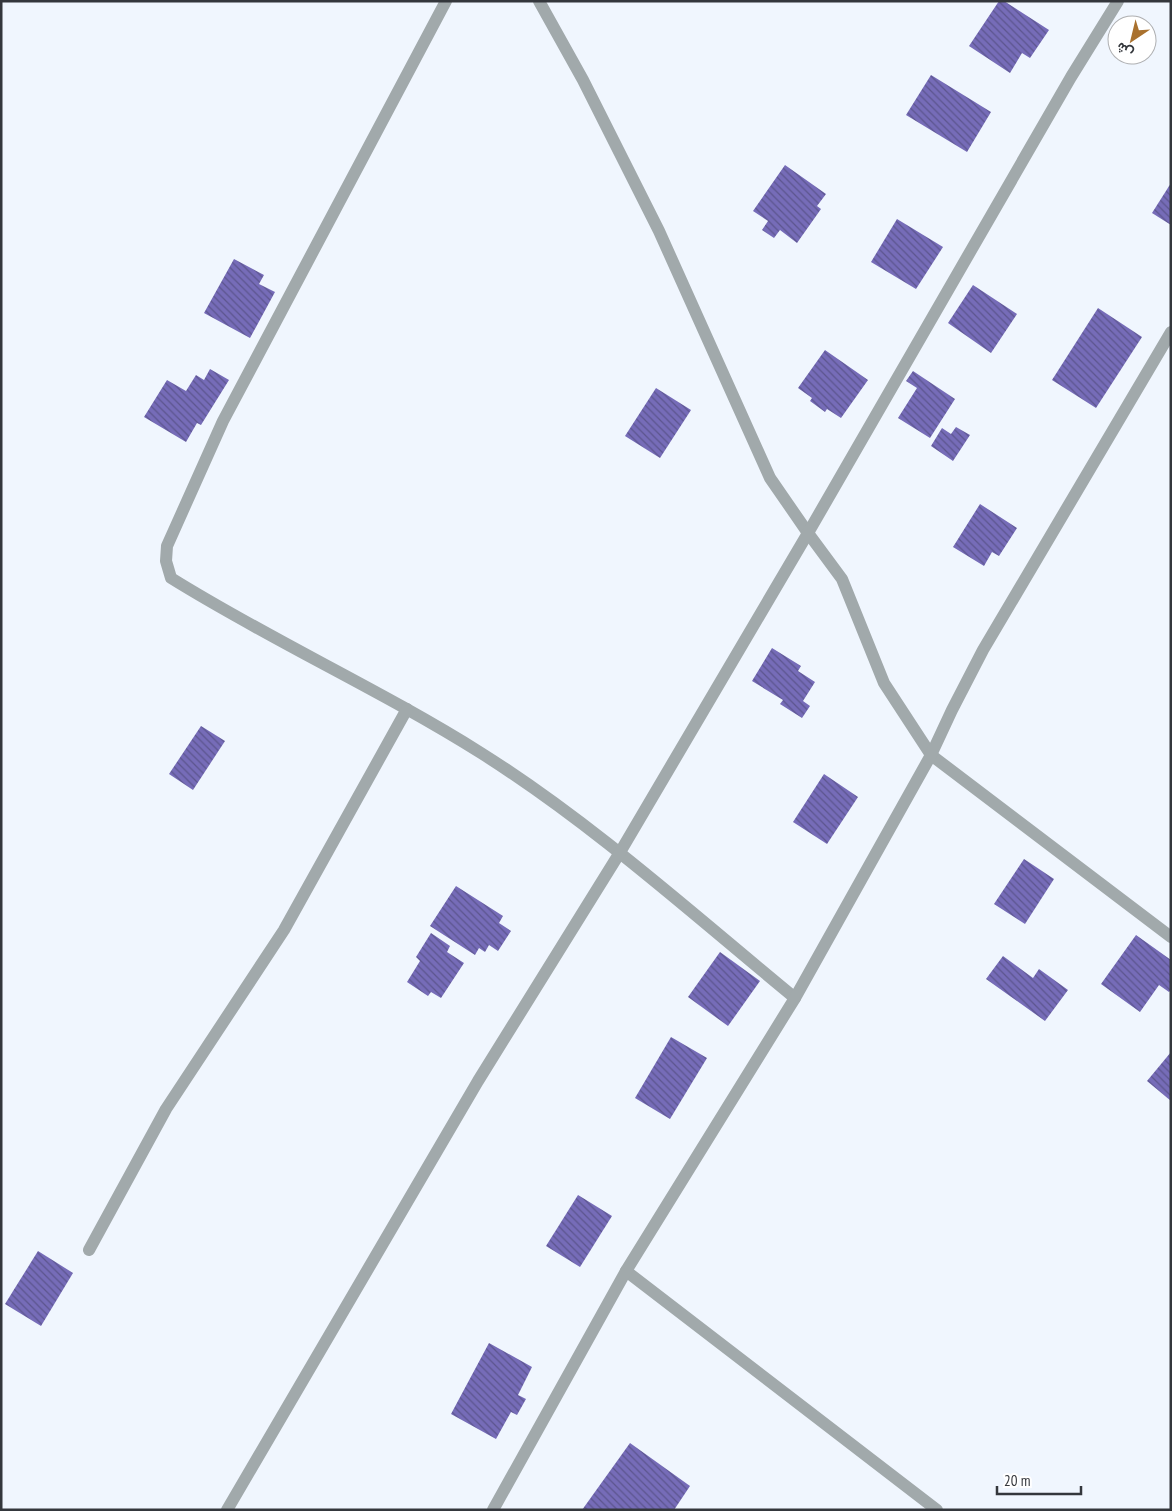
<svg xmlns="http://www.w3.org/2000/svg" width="1172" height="1511" font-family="'PT Sans Narrow',Vazirmatn,sans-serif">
<defs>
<pattern id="building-back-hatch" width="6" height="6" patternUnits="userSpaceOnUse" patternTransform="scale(1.25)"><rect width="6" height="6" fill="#766cb8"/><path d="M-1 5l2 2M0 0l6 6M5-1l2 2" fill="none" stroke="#5c558e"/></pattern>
</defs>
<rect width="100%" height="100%" fill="#f0f6fe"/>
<g fill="url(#building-back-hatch)">
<polygon points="999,1 1004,1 1049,30 1030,58 1022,53 1010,73 969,46"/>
<polygon points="931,75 991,112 967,152 906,115"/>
<polygon points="785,165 826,194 817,206 821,209 797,243 780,230 774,238 762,230 768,221 753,211"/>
<polygon points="1171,183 1171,225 1152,213"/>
<polygon points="897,219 943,247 916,289 871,262"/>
<polygon points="234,259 264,275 259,284 275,292 250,338 204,313"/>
<polygon points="973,285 1017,314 991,353 948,323"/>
<polygon points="1098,308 1142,337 1096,408 1052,380"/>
<polygon points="825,350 868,380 841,418 827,409 825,412 810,401 812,398 798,388"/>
<polygon points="210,369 229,380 201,425 197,423 186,442 144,417 167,380 186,391 196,375 204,380"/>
<polygon points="913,371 955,399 930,438 898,418 917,388 906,381"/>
<polygon points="656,388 691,410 660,458 625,436"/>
<polygon points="956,427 970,435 953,461 931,446 942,428 951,434"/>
<polygon points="980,504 1017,528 999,556 992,552 984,566 953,547"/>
<polygon points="772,648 801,666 798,671 815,682 803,701 810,706 802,718 780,704 783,700 752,681"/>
<polygon points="201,726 225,741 193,790 169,774"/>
<polygon points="824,774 858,797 827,844 793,822"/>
<polygon points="1024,859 1054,879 1025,924 994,904"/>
<polygon points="456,886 503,916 499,923 511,931 498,951 489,945 485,952 479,948 475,955 430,926"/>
<polygon points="431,933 450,946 447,952 464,963 441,998 431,992 428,996 407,982 420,961 416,957"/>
<polygon points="1136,935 1171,960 1171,990 1169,992 1159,985 1140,1012 1101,984"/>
<polygon points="720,952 760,981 728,1026 688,997"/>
<polygon points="1003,956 1033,978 1039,969 1068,990 1045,1021 986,979"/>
<polygon points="671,1037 707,1058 670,1119 635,1098"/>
<polygon points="1171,1052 1171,1101 1147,1081"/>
<polygon points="578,1195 612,1216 580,1267 546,1246"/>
<polygon points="38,1251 73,1273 41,1326 5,1304"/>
<polygon points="489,1343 532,1367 518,1395 526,1399 517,1415 511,1412 496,1439 451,1414"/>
<polygon points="630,1443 690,1486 674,1510 582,1510"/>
</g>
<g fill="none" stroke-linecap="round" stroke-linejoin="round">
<g stroke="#a1a9ab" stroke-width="12">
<path d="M446 1 223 421 167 546 166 561 171 578C272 641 381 690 481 753 592 823 694 915 795 998"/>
<polyline points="539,1 583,80 659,231 770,478 808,533 842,579 884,683 931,755 1171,937"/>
<polyline points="89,1250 166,1109 284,930 407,709"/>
<polyline points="626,1271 937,1510"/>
<polyline points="227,1510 478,1081 619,854 808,533 1071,77 1118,1"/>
<polyline points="493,1510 626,1271 795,998 931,755 952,710 983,650 1171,332"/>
</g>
</g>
<rect width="1172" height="1511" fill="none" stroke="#34373c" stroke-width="5"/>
<g transform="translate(1132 40) rotate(215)"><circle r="24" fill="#ffffff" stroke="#aeafb1"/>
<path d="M0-4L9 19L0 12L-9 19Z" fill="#a9712e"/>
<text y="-8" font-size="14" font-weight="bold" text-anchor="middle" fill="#34373c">ش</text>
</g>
<path d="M997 1486v8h84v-8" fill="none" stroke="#34373c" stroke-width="2.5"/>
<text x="1004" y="1486" font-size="15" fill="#34373c" stroke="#ffffff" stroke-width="4" paint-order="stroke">20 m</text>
</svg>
